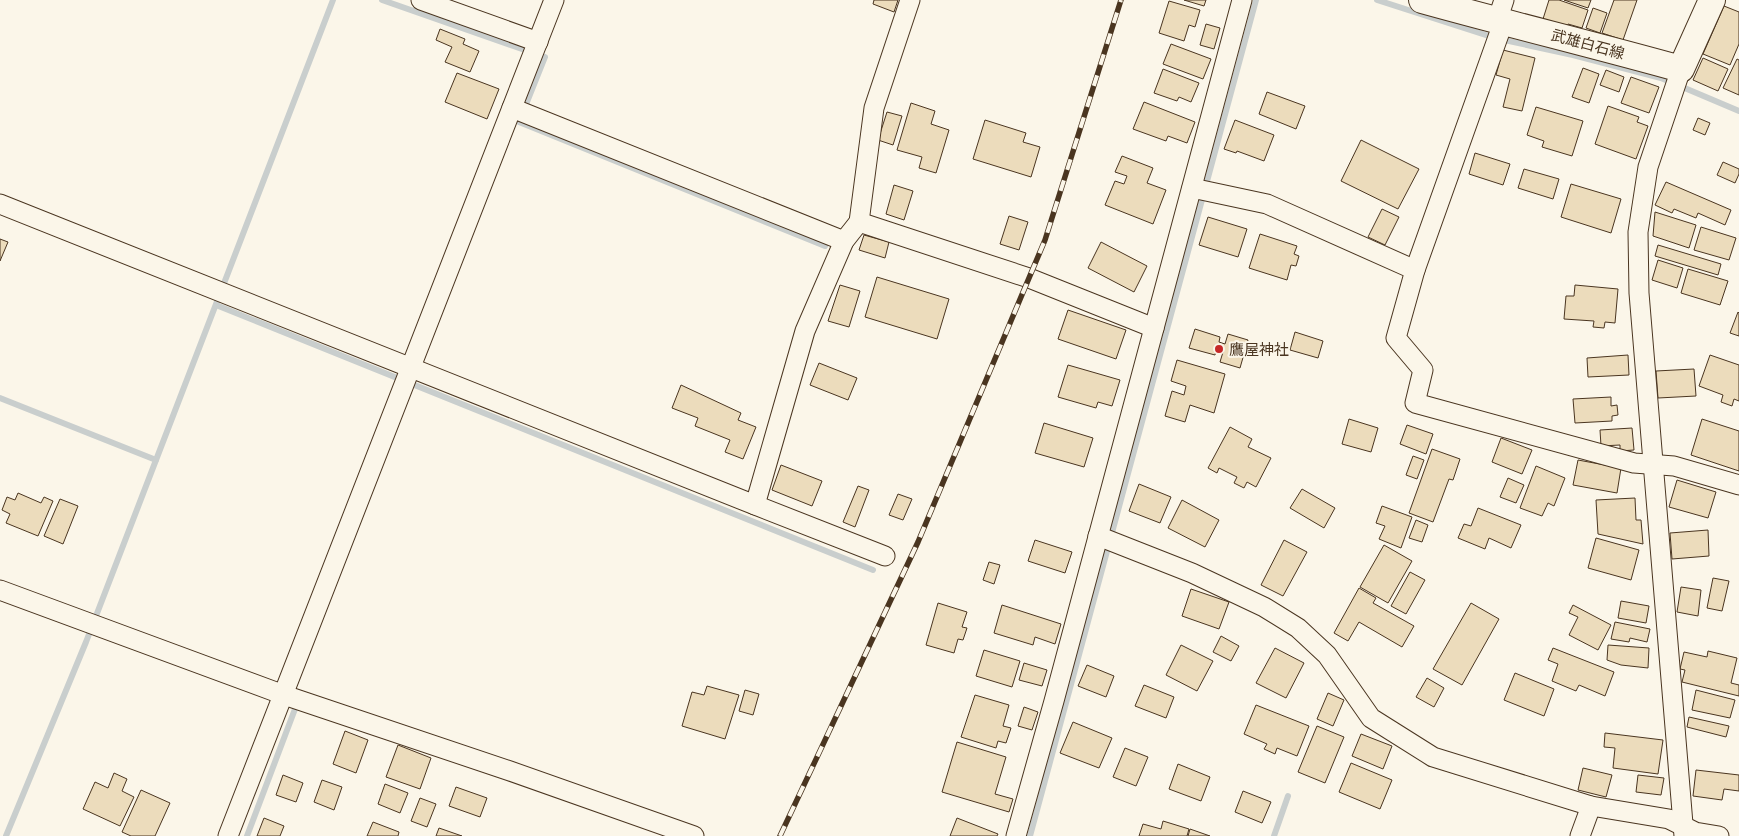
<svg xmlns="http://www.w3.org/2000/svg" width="1739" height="836" font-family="'Asap Condensed','Noto Sans JP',sans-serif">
<rect width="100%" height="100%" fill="#fbf6e9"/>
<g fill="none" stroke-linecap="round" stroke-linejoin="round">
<g stroke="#c9cecd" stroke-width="6">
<polyline points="382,0 545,57 519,122 825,246"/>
<polyline points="1377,0 1495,38 1573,55 1661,78 1739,111"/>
<polyline points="216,305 873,570"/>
<polyline points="0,398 156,460"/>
<polyline points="6,836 86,642 333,0"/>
<polyline points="247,836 295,709"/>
<polyline points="1030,836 1256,0"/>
<polyline points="1274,836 1288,796"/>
</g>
</g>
<g fill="#ecdcbc" stroke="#4a3520">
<polygon points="874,0 898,0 894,12 873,4"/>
<polygon points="1184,0 1206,0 1204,6"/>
<polygon points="1549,0 1559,0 1588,10 1582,28 1568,24 1567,27 1543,19"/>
<polygon points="1564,0 1591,0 1588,8"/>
<polygon points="1614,0 1637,0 1623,40 1602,33"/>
<polygon points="1169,1 1200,10 1195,27 1189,25 1184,41 1159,33"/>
<polygon points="1724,6 1739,12 1739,44 1730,65 1703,54"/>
<polygon points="1593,8 1607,13 1600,33 1586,28"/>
<polygon points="1206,24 1220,28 1214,49 1200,45"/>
<polygon points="440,29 465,39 463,44 479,51 470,72 445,62 452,47 436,40"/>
<polygon points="1171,44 1211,59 1203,79 1163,64"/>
<polygon points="1503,50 1535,58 1522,111 1503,107 1510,79 1496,75"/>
<polygon points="1703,58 1728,69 1718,91 1693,80"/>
<polygon points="1737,59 1739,60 1739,95 1723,88"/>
<polygon points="1583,68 1599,74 1589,103 1572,97"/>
<polygon points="1163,69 1199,83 1191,102 1179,97 1177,101 1154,93"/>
<polygon points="1606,70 1624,77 1619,92 1600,85"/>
<polygon points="457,73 499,89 487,119 445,102"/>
<polygon points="1631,77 1659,87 1649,113 1621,103"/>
<polygon points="1267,92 1305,106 1296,129 1259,114"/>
<polygon points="1144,102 1195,122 1187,143 1168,136 1166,141 1133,129"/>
<polygon points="911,103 935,111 931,124 949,130 936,173 919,168 922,157 897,150"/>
<polygon points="1608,106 1639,117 1637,122 1648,126 1636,159 1595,144"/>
<polygon points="1536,107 1583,121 1572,156 1542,147 1544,141 1527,135"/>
<polygon points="887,112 902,116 893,145 878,140"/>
<polygon points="1698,118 1710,123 1705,135 1693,130"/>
<polygon points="985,120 1026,133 1023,142 1040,147 1031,177 973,159"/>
<polygon points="1235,120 1274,135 1264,161 1237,151 1236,153 1224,149"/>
<polygon points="1361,140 1419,169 1398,209 1341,181"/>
<polygon points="1475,153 1510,164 1503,185 1469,174"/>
<polygon points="1122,156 1153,168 1147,183 1166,190 1153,224 1105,205 1115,181 1124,184 1127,176 1115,172"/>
<polygon points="1723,162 1739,169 1739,174 1735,183 1717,175"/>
<polygon points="1524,169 1559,179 1553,199 1518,188"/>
<polygon points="1666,182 1731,210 1725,225 1698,213 1696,218 1674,209 1672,213 1655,205"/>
<polygon points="1571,184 1621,199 1611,233 1561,217"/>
<polygon points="894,185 913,191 904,220 886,214"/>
<polygon points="1382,209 1399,217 1385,245 1368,237"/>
<polygon points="1655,212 1696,225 1689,248 1653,236"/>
<polygon points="1009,216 1028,222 1019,250 1000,244"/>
<polygon points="1208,217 1247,229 1238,257 1199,245"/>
<polygon points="1701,227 1736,238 1729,260 1694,250"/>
<polygon points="1260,234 1297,246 1294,254 1299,256 1296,266 1291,265 1287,280 1249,268"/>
<polygon points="864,235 889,242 885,258 859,250"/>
<polygon points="0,239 8,242 0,261"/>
<polygon points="1101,242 1147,266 1134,292 1088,268"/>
<polygon points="1658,245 1721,264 1718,275 1655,256"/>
<polygon points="1658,260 1683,268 1677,288 1652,280"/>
<polygon points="1688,269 1728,281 1720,305 1681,293"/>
<polygon points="877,277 949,299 937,339 865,317"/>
<polygon points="840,285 860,291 849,327 828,321"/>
<polygon points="1575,285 1618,289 1615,323 1605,322 1604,328 1593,327 1594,321 1564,319 1566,296 1574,296"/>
<polygon points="1068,310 1126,330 1116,359 1058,339"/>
<polygon points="1738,312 1739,313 1739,336 1730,333"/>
<polygon points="1195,329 1220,337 1219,342 1225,344 1228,334 1248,340 1240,368 1220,362 1223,352 1216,350 1215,355 1189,348"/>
<polygon points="1295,332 1323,341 1318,358 1290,350"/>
<polygon points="1628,355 1629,375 1588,377 1587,358"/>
<polygon points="1710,355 1739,365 1739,401 1734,399 1732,406 1721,402 1723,395 1699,386"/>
<polygon points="1177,360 1225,374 1214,413 1190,405 1185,422 1165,416 1172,391 1184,395 1186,386 1171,381"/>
<polygon points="819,363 857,378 848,400 810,385"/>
<polygon points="1068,365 1120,380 1112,406 1098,402 1096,408 1058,397"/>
<polygon points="1694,369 1696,396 1658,398 1656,371"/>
<polygon points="681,385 741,413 738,420 756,427 743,459 725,452 730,440 695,426 698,418 672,408"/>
<polygon points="1611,397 1611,406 1617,405 1618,415 1612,416 1612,421 1575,423 1573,399"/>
<polygon points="1349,419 1378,428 1371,452 1342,444"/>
<polygon points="1702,419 1739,431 1739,471 1691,455"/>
<polygon points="1044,423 1093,438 1084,467 1035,453"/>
<polygon points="1407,425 1433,434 1426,454 1400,444"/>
<polygon points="1230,427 1252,439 1248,447 1271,458 1256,487 1247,482 1244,488 1234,483 1237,477 1219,468 1217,473 1208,468"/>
<polygon points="1632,428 1634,450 1620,451 1620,445 1601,446 1600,430"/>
<polygon points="1501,438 1532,450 1522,474 1492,462"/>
<polygon points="1432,449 1460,459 1453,480 1449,479 1433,522 1409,513"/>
<polygon points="1413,456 1424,460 1417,479 1406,475"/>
<polygon points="1578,460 1621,468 1617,493 1573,485"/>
<polygon points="781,465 822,481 812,506 772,490"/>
<polygon points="1536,466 1565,478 1554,506 1548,503 1542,516 1520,508"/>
<polygon points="1508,478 1524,485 1516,503 1500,497"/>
<polygon points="1677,480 1716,492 1708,518 1669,507"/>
<polygon points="1139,484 1171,497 1160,523 1129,511"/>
<polygon points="858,486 869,490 855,527 843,522"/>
<polygon points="1302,489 1335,508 1324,528 1290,508"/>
<polygon points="18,493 41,503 44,497 53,501 38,536 6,523 10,514 2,510 7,497 15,500"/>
<polygon points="898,494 912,499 903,520 889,515"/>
<polygon points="1635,498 1636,520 1641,520 1643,544 1598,534 1596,500"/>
<polygon points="60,499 78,506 63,544 44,536"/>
<polygon points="1182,500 1219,520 1205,547 1168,528"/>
<polygon points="1382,506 1412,517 1401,548 1379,539 1385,526 1376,523"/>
<polygon points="1478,508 1521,525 1511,548 1489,538 1485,549 1458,538 1464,524 1471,526"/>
<polygon points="1416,520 1428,525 1422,542 1409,538"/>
<polygon points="1708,530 1709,556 1672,559 1670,533"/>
<polygon points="1596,538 1639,550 1631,580 1588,568"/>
<polygon points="1035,540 1072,552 1065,573 1028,561"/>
<polygon points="1284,540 1307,552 1283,596 1261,585"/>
<polygon points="1384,545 1412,561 1388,603 1360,587"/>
<polygon points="989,562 1000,565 994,584 983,580"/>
<polygon points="1410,572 1425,580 1406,614 1391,606"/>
<polygon points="1713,578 1729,581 1722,611 1707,608"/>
<polygon points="1681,587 1701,590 1698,616 1677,612"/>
<polygon points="1359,588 1376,598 1373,603 1414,626 1402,647 1359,622 1348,641 1334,633"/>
<polygon points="1191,589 1229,602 1219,629 1182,616"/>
<polygon points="1621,601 1649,606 1646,623 1618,618"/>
<polygon points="938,603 967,612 962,627 967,628 963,640 958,639 954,653 926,645"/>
<polygon points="1471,603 1499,619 1462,685 1433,669"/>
<polygon points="1002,605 1061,624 1055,644 1035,637 1033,645 994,633"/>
<polygon points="1573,605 1611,625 1598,650 1569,635 1578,617 1569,613"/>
<polygon points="1615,622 1650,629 1647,642 1630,638 1629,642 1611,639"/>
<polygon points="1221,636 1239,646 1231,661 1213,652"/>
<polygon points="1181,645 1213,661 1197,691 1166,675"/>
<polygon points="1608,645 1649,648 1648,668 1621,665 1607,660"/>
<polygon points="1275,648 1304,663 1286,698 1256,683"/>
<polygon points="1553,648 1614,672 1605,696 1579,685 1576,691 1552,681 1558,664 1548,660"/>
<polygon points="984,650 1020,661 1012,687 976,676"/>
<polygon points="1708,651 1737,658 1731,683 1739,685 1739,696 1682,682 1685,670 1680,669 1684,652 1707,657"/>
<polygon points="1024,663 1047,670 1042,686 1019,680"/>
<polygon points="1087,665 1114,676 1106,697 1078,686"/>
<polygon points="1515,673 1554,689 1544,716 1504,700"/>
<polygon points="1427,678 1444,688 1434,707 1416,697"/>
<polygon points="1144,685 1174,697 1166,718 1135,706"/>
<polygon points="707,686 739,695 725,739 682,726 692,692 704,695"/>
<polygon points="745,690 759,694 753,715 739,711"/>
<polygon points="1696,690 1735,700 1730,718 1692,710"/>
<polygon points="1328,693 1344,700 1333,726 1317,719"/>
<polygon points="975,695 1009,705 1003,726 1011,728 1006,743 998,741 996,748 961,737"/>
<polygon points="1256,705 1309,726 1297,756 1277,748 1275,754 1264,749 1267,744 1244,734"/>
<polygon points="1024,707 1038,712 1032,730 1018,726"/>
<polygon points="1689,717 1729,726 1726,737 1687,727"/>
<polygon points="1073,722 1112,738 1099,768 1060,753"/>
<polygon points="1317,726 1344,737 1325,783 1298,772"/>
<polygon points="345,731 368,740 356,773 333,764"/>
<polygon points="1605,733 1663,740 1658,774 1613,768 1615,748 1604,747"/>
<polygon points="1361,734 1392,746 1383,769 1352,756"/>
<polygon points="957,742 1006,757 995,794 1013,799 1009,812 942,792"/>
<polygon points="398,745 431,758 420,789 386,777"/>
<polygon points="1125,748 1148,757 1136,786 1113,777"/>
<polygon points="1351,763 1392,780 1380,809 1339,792"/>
<polygon points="1178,764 1210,777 1201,801 1169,789"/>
<polygon points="1583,768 1612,775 1606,797 1578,790"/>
<polygon points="1696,770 1739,775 1739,791 1724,789 1722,800 1693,796"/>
<polygon points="114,773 127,779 122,791 134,797 120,826 83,809 95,782 108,788"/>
<polygon points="283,775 303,783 296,802 276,795"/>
<polygon points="1638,775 1664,778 1661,795 1636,792"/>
<polygon points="322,780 342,787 334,810 314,802"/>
<polygon points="385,784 408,793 400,813 378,804"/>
<polygon points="456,787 487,798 480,817 449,806"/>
<polygon points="141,790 170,803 155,836 131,836 122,832"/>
<polygon points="1243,791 1271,802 1262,823 1235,812"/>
<polygon points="420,798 436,804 427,827 411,821"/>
<polygon points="264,818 284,826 280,836 257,836"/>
<polygon points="957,818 998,834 997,836 950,836"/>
<polygon points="1163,821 1189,829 1187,836 1139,836 1143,824 1161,829"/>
<polygon points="373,822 399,832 398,836 367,836"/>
<polygon points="439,828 462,836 436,836"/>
<polygon points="1190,829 1210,836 1188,836"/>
</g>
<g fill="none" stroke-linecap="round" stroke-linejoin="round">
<defs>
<g id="minor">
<polyline points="421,0 538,42"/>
<polyline points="910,0 874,108 859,222 1029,278 1154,328"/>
<polyline points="1497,21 1504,0"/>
<polyline points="1681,69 1648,167 1638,232 1639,293 1684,836"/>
<polyline points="512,108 844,241"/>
<polyline points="1192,188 1267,204 1415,270 1396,338 1423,370 1415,403 1634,463 1674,466 1739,485"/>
<polyline points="0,204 755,505 805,331 844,241 859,222"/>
<polyline points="1415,270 1503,23"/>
<polyline points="755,505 885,556"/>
<polyline points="1098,536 1192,573 1264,607 1298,628 1327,655 1371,718 1433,757 1591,806 1669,819 1695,832 1719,836"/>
<polyline points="0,590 284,695 510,771 694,836"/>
<polyline points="228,836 554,0"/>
<polyline points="1016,836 1054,701 1242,0"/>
<polyline points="1580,836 1591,806"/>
</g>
<path id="secondary" d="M1422 0C1508 24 1595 45 1681 69L1712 0"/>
</defs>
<use href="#minor" stroke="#4a3520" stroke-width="21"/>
<use href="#secondary" stroke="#4a3520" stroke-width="28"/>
<use href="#minor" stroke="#fbf6e9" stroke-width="19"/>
<use href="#secondary" stroke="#fbf6e9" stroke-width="26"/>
<defs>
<polyline id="rail" points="780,836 918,542 1045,240 1121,0"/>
</defs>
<use href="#rail" stroke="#4a3520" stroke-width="5.5"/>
<use href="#rail" stroke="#fbf6e9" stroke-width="4" stroke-dasharray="11" stroke-linecap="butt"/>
</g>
<circle fill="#c62828" stroke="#fbf6e9" stroke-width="2" cx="1219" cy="349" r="5"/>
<g text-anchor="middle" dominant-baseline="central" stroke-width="4" stroke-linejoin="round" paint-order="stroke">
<g font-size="15" fill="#4a3520" stroke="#fbf6e9">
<text transform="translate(1588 44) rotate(15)">武雄白石線</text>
</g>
<g font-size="15" fill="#4a3520" stroke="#fbf6e9" text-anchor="start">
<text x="1229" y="349">鷹屋神社</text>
</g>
</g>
</svg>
